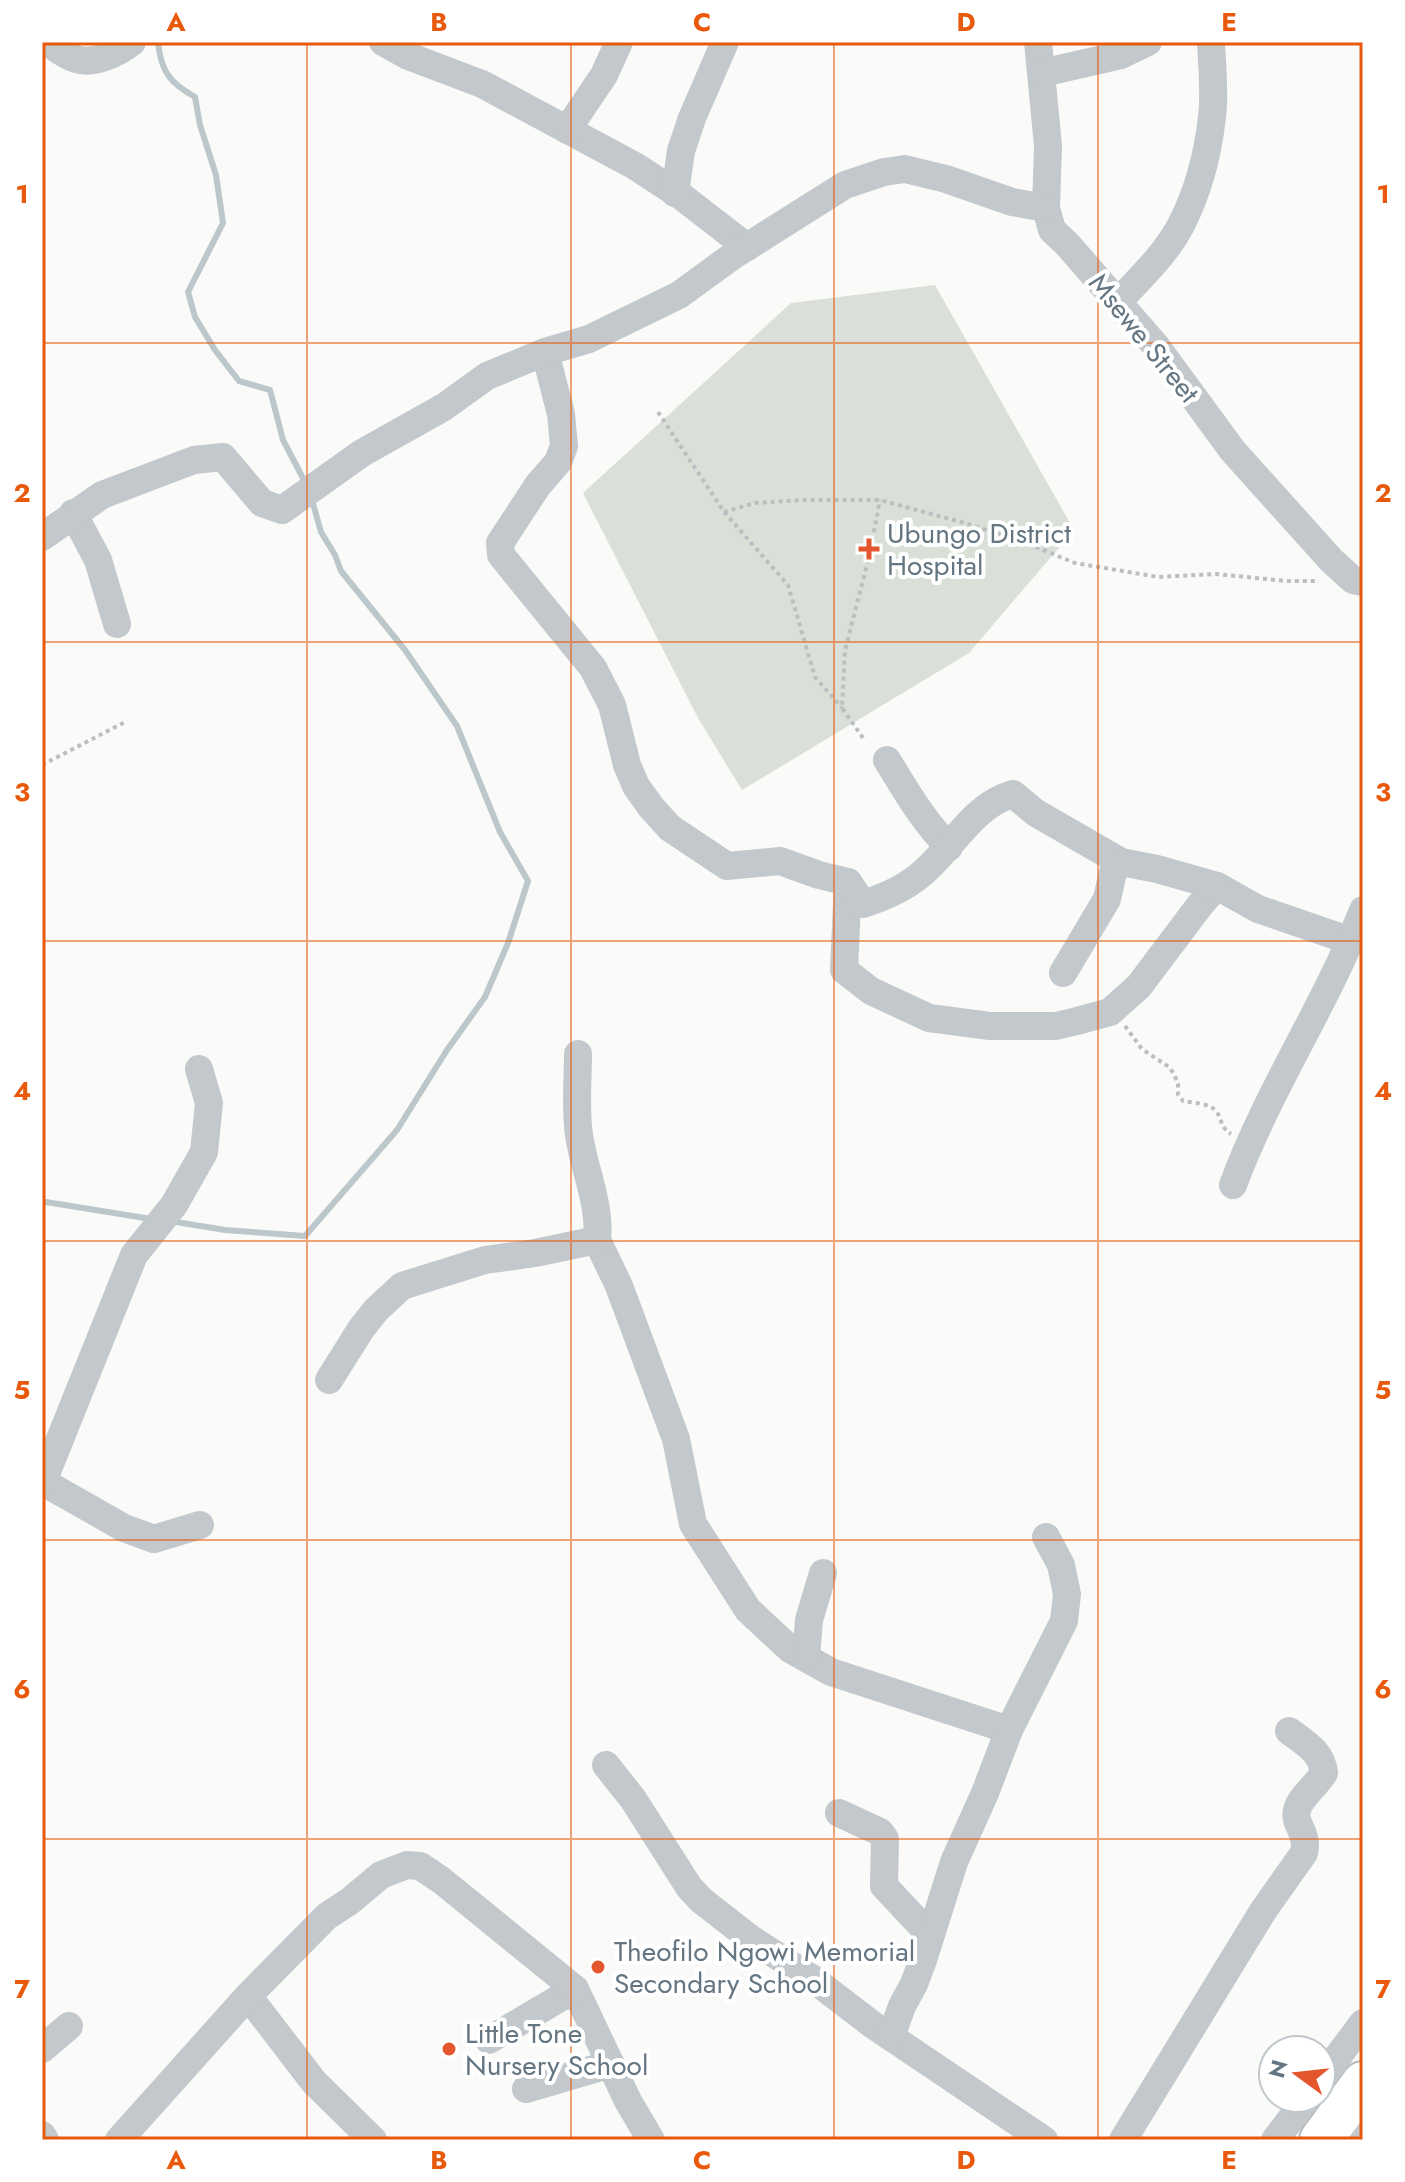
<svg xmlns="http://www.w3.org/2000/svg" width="1405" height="2182" font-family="Jost,sans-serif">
<rect width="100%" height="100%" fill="#fafaf8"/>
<polygon fill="#dadfd7" points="935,285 1074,530 969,653 742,790 698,718 583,493 791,303"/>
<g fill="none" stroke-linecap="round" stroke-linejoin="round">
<g stroke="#bbc7cb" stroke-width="6">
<path d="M158 42C161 72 170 83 195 97L200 125 216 175 223 223 188 292 195 317 215 350 239 381 270 390 283 440 305 482"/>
<polyline points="42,1204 46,1202 151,1219"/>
<polyline points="170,1221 225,1230 305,1236 397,1130 447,1050 485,997 508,943 528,881 500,832 457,726 405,650 341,571 335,555 321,532 312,500"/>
</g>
<defs>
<polyline id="highway" points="1321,2140 1363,2083"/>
</defs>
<use href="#highway" stroke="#b4b9bd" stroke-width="46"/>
<g stroke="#bbbfc2" stroke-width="4" stroke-dasharray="4 4" stroke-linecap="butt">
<polyline points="658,412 724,512 788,585 815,677 842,708"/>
<polyline points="724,512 755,503 801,500 880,500 965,523 1026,543 1075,563 1158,577 1216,574 1286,581 1319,581"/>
<polyline points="863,738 842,708 845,650 870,553 880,500"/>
<polyline points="42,765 127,721"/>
<path d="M1125 1026 1142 1049 1169 1067 1174 1074 1178 1084V1094L1183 1101C1192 1103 1210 1103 1216 1111 1223 1120 1219 1126 1231 1134"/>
</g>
<g stroke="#c3c8cc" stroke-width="28">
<path d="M47 42C56 48 65 56 76 59 94 65 118 53 132 42"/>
<polyline points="383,42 408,56 482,84 635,166 681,196 747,247"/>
<polyline points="1038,42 1048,146 1046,208 1052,230 1067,244 1156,346 1233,451 1331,560 1353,580 1363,582"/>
<polyline points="1042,73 1121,55 1148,42"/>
<polyline points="567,130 604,75 619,42"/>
<polyline points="675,193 681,151 692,118 725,42"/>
<path d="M1118 302C1140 278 1166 254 1181 225 1198 192 1208 153 1212 117 1215 93 1212 66 1211 42"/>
<polyline points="545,352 561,414 564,446 558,462 538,485 500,543 501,555 593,668 612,705 627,765 636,786 651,807 670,828 727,866 780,861 819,875 848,882 844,970 871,991 929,1018 990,1026 1056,1026 1077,1021 1110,1012 1139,986 1200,905 1217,886 1258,909 1351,941"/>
<polyline points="73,513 98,560 117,624"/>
<polyline points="42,537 102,495 194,460 223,457 262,503 282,510 362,453 444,407 487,376 545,352 589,339 679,295 734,255 845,185 884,172 905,169 946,179 1012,202 1046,208"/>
<path d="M887 760C906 791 923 821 949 847"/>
<path d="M848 882 863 904C882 898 903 889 919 876 951 851 972 805 1013 794L1036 813 1121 862"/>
<polyline points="1063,973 1107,899 1113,872 1121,862 1157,869 1217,886"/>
<path d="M1233 1185C1268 1090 1326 1005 1363 910"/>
<polyline points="597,1240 619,1286 676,1439 693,1524 748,1610 790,1649 831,1672 1009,1730"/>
<path d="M329 1380 361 1329 376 1310 402 1286 485 1260 535 1253 597 1240C601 1205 584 1170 579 1135 575 1109 578 1080 578 1054"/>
<polyline points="43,1482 124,1528 154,1539 200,1525"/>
<polyline points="42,1484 134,1255 174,1205 204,1152 209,1103 199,1069"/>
<polyline points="806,1658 809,1620 823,1573"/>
<polyline points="606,1765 633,1799 689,1887 701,1900 751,1939 813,1979 873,2025 1044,2140"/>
<polyline points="839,1813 880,1832 885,1839 884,1886 930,1935"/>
<polyline points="248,1996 314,2082 373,2140"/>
<polyline points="891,2037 902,2006 914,1984 923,1960 954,1862 985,1793 1009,1730 1064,1621 1067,1594 1061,1565 1046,1537"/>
<polyline points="489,2040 575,1989 628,2101 651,2140"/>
<polyline points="42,2049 69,2026"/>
<polyline points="1321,2079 1363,2023"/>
<polyline points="526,2089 611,2064"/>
<polyline points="42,2135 45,2140"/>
<polyline points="119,2140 248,1996 327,1916 350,1901 381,1875 407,1865 420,1866 441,1880 575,1989"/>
<path d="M1123 2140 1263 1911 1304 1853C1309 1833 1293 1824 1297 1810 1300 1797 1317 1785 1324 1773 1322 1752 1305 1743 1289 1731"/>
<polyline points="1275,2140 1307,2098"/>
<polyline points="1357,2140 1363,2130"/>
</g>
<use href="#highway" stroke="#fff" stroke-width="42"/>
</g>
<path fill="none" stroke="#e8590c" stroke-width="2" stroke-opacity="0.55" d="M307 42V2140M571 42V2140M834 42V2140M1098 42V2140M42 343H1363M42 642H1363M42 941H1363M42 1241H1363M42 1540H1363M42 1839H1363"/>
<g fill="#e4572e" stroke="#fff" stroke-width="3">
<path d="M865 537h8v8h8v8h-8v8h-8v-8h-8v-8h8z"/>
<circle cx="598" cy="1967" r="8"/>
<circle cx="449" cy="2049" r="8"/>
</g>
<g text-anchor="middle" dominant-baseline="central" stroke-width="8" stroke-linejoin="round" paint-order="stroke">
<g font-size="28" fill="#657683" stroke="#fff">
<text transform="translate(1144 338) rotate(51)">Msewe Street</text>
</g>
<g font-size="28" fill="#657683" stroke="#fff" text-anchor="start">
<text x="887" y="533">Ubungo District<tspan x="887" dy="32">Hospital</tspan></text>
<text x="614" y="1951">Theofilo Ngowi Memorial<tspan x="614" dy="32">Secondary School</tspan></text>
<text x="465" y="2033">Little Tone<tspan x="465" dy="32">Nursery School</tspan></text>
</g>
</g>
<rect width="1405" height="2182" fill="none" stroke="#ffffff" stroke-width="88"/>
<g transform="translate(1297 2074) rotate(285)"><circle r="38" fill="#ffffff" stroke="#c1c8cd" stroke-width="2"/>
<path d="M0-6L14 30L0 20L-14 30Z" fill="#e4572e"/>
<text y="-12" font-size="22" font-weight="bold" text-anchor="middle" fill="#657683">N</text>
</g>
<rect x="44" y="44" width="1317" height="2094" fill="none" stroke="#e8590c" stroke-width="3"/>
<g font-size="26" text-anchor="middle" font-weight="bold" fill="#e8590c">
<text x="176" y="31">A</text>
<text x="439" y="31">B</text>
<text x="702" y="31">C</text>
<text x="966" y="31">D</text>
<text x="1229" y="31">E</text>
<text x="22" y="203">1</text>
<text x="1383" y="203">1</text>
<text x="22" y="502">2</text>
<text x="1383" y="502">2</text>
<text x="22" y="801">3</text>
<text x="1383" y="801">3</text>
<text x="22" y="1100">4</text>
<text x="1383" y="1100">4</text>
<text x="22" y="1399">5</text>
<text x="1383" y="1399">5</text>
<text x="22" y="1698">6</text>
<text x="1383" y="1698">6</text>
<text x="22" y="1998">7</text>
<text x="1383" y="1998">7</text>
<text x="176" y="2169">A</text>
<text x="439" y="2169">B</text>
<text x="702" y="2169">C</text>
<text x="966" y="2169">D</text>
<text x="1229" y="2169">E</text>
</g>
</svg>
